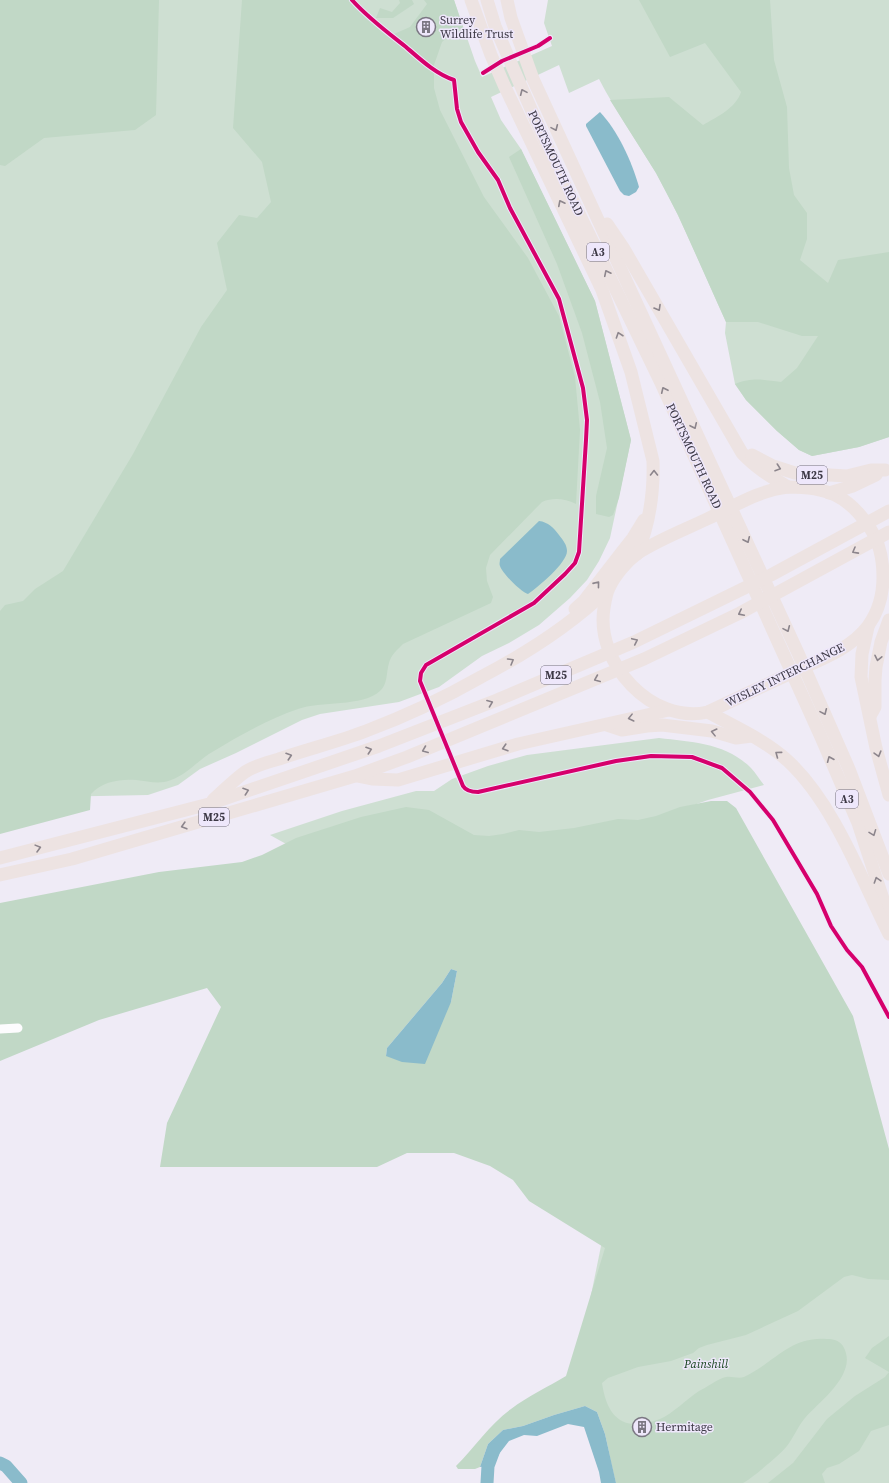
<svg xmlns="http://www.w3.org/2000/svg" width="889" height="1483" font-family="'Source Serif 4',serif">
<rect width="100%" height="100%" fill="#efebf6"/>
<g fill="#cedfd2">
<path d="M0 0H454L475 61 482 77 552 46 544 23 548 0H889V437L859 447 812 456 799 450 777 431 746 400 735 384 725 333 726 322C703 272 683 221 656 173 637 141 616 112 599 79L569 93 559 65 491 97 501 120 521 149 595 301 631 440 610 538 599 561 587 580 570 598 539 625 509 643 482 656 439 687 399 702 320 714 302 720 236 753 200 769 178 785 148 795 0 798Z"/>
<path d="M659 738C692 742 726 743 751 768 756 773 759 779 764 785L708 800 566 850 396 905 270 835 342 811 416 791H434L452 779 488 766 527 755Z"/>
<polygon points="602,1241 889,1251 889,1483 616,1483 610,1457 588,1310"/>
</g>
<g fill="#c1d8c6" fill-rule="evenodd">
<polygon points="0,0 159,0 156,115 135,130 44,138 5,166 0,165"/>
<path d="M242 0H356L372 16 394 34 410 27 427 4 424 0H454L463 27 453 32 442 42 434 65V88L440 110 484 197 528 258 559 316 575 377 580 430 576 504C565 499 554 497 542 502L490 555 486 568 487 581 493 597 491 603 403 644C397 650 391 655 389 663 386 673 388 684 380 691 363 707 320 701 298 709 269 719 240 735 214 751 199 759 188 774 171 780 158 785 149 781 136 780 119 779 102 782 91 794L90 810 0 834V611L5 605 23 601 35 589 63 571 133 454 201 327 227 290 217 243 239 215 257 218 271 202 262 162 233 128Z"/>
<polygon points="399,0 412,0 414,4 393,18 376,18 380,8 392,12 400,3"/>
<path d="M639 0H770L774 60 787 107 789 168 794 195 807 213V239L800 260 828 283 838 260 889 252V437L859 447 812 456 799 450 777 431 746 400 735 384C753 377 764 380 781 382L797 368 818 336H802L758 322H726L678 215 656 173 610 100 669 97 703 125C717 117 736 108 741 92L705 43 670 57Z"/>
<polygon points="521,149 595,301 631,440 619,498 613,515 609,517 596,514 596,496 607,448 600,402 582,333 557,264 509,157"/>
<path d="M711 801H727L736 808 853 1016 889 1149V1280L868 1279 852 1275 844 1277 798 1311 746 1335 707 1345 699 1348 693 1353 671 1361 638 1367 608 1378 602 1383C607 1418 624 1433 660 1419 672 1414 687 1399 699 1391 706 1388 719 1378 726 1377 732 1376 738 1379 744 1377 774 1363 790 1336 827 1339 833 1339 839 1340 843 1346 859 1373 821 1400 805 1418 798 1426 794 1437 787 1446 783 1452 750 1480 743 1483 738 1483 723 1483 716 1483 683 1483 650 1483 616 1483L605 1434 597 1412 585 1406 554 1415 523 1426 503 1430 488 1444 480 1467 475 1469H458L456 1466C474 1448 490 1424 511 1409 528 1396 548 1387 566 1376L605 1248 529 1201 513 1180 490 1166 454 1153H407L377 1167H160L167 1123 221 1007 207 988 99 1020 0 1061V903L159 872 242 862 262 855 296 838 361 817 406 807 429 810 474 835 489 836 503 834 519 830 539 832 574 828 618 819 638 820 656 816 680 807ZM451 969 457 971 451 1002 386 1056 387 1048 442 983Z"/>
<polygon points="889,1336 889,1425 871,1431 859,1451 839,1464 827,1468 822,1474 825,1483 768,1483 793,1463 827,1419 855,1396 885,1377 889,1372 865,1358 872,1348"/>
</g>
<g fill="#8abbcb">
<path d="M600 112C618 131 632 162 639 187L636 192 629 196 624 195 620 191 586 126V124Z"/>
<path d="M539 521C548 522 554 528 559 535 563 540 567 545 567 551 567 563 538 587 528 594 521 592 502 573 500 566 499 564 500 562 500 559Z"/>
<polygon points="451,969 457,971 451,1002 425,1064 402,1062 386,1056 387,1048 442,983"/>
<polygon points="585,1406 597,1412 605,1434 616,1483 601,1483 599,1472 584,1427 568,1424 537,1436 524,1435 509,1441 499,1454 493,1467 488,1466 480,1467 488,1444 503,1430 523,1426 554,1415"/>
</g>
<g fill="none" stroke-linecap="round" stroke-linejoin="round">
<g stroke="#8abbcb" stroke-width="13">
<polyline points="0,1463 6,1466 21,1483"/>
<polyline points="487,1483 488,1466 494,1450"/>
</g>
<polyline stroke="#fdfcfe" stroke-width="9" points="0,1029 18,1028"/>
<g stroke="#ede3e2" stroke-width="13">
<path d="M471 0 491 55 504 85 602 290 631 372 653 461C654 494 650 523 637 554"/>
<polyline points="487,0 495,26 510,61 556,166 662,385 821,737 858,823 889,917"/>
<polyline points="507,0 511,18 533,79 798,653 849,769 889,874"/>
<path d="M607 224 624 249 742 453C756 468 771 477 788 487"/>
<polyline points="752,455 773,466 795,473 847,476 871,470 885,470"/>
<path d="M788 487C827 487 848 495 870 528 880 543 883 560 883 577 883 595 879 611 868 626 850 650 817 661 791 673 763 686 736 699 708 712 652 725 595 663 604 608 605 602 606 594 609 588 615 575 627 561 638 553 660 539 684 530 707 519 733 507 759 490 788 487Z"/>
<polyline points="829,493 853,486 876,475"/>
<polyline points="575,609 584,601 622,552 633,538 644,520"/>
<polyline points="868,627 862,654 861,677 876,748 889,795"/>
<path d="M708 712C735 727 765 740 788 761 834 804 861 878 889 934"/>
<polyline points="870,716 875,707 875,680 876,667 881,642 889,620"/>
<polyline points="607,725 622,730 647,726 662,725 712,731 736,738 752,736"/>
<polyline points="357,776 372,779 398,780 518,744 669,710"/>
<path d="M213 800C223 791 234 780 245 772 254 766 268 762 279 759 308 749 337 742 366 731 406 716 444 698 481 677 527 653 570 626 608 589"/>
<polyline points="0,858 209,804 379,746 497,700 634,642 771,575 889,511"/>
<polyline points="0,875 72,859 355,776 407,757 644,659 740,613 889,532"/>
</g>
<defs>
<g id="cycleway">
<path d="M352 0C368 18 387 32 406 47 421 60 436 74 454 80L457 109 461 122 478 152 498 180 510 208 559 299 583 388 587 420 586 440 579 552 575 563 565 574 534 603 426 665 421 673 420 681 463 786C466 791 473 792 478 792L616 761 651 756 692 757 722 768 750 792 773 820 817 894 831 926 847 950 862 967 889 1017"/>
<polyline points="483,73 502,61 538,46 550,38"/>
</g>
</defs>
<use href="#cycleway" stroke="#eee7fb" stroke-width="6"/>
<use href="#cycleway" stroke="#d6006c" stroke-width="4"/>
</g>
<defs><path id="oneway-chevron" d="M-2-3.5L2.5 0L-2 3.5" fill="none" stroke-width="1.6" stroke-linecap="round" stroke-linejoin="round"/></defs>
<g stroke="#8c858c">
<use href="#oneway-chevron" transform="translate(523 92) rotate(-114)"/>
<use href="#oneway-chevron" transform="translate(555 128) rotate(66)"/>
<use href="#oneway-chevron" transform="translate(561 203) rotate(-117)"/>
<use href="#oneway-chevron" transform="translate(607 273) rotate(-116)"/>
<use href="#oneway-chevron" transform="translate(658 308) rotate(60)"/>
<use href="#oneway-chevron" transform="translate(619 335) rotate(-109)"/>
<use href="#oneway-chevron" transform="translate(664 390) rotate(-115)"/>
<use href="#oneway-chevron" transform="translate(694 426) rotate(65)"/>
<use href="#oneway-chevron" transform="translate(778 468) rotate(19)"/>
<use href="#oneway-chevron" transform="translate(654 473) rotate(-90)"/>
<use href="#oneway-chevron" transform="translate(747 540) rotate(65)"/>
<use href="#oneway-chevron" transform="translate(855 551) rotate(151)"/>
<use href="#oneway-chevron" transform="translate(597 584) rotate(-51)"/>
<use href="#oneway-chevron" transform="translate(741 613) rotate(153)"/>
<use href="#oneway-chevron" transform="translate(787 629) rotate(66)"/>
<use href="#oneway-chevron" transform="translate(635 641) rotate(-25)"/>
<use href="#oneway-chevron" transform="translate(878 658) rotate(102)"/>
<use href="#oneway-chevron" transform="translate(511 661) rotate(-30)"/>
<use href="#oneway-chevron" transform="translate(597 679) rotate(157)"/>
<use href="#oneway-chevron" transform="translate(490 703) rotate(-21)"/>
<use href="#oneway-chevron" transform="translate(824 712) rotate(66)"/>
<use href="#oneway-chevron" transform="translate(631 718) rotate(166)"/>
<use href="#oneway-chevron" transform="translate(714 732) rotate(-166)"/>
<use href="#oneway-chevron" transform="translate(505 748) rotate(163)"/>
<use href="#oneway-chevron" transform="translate(369 750) rotate(-19)"/>
<use href="#oneway-chevron" transform="translate(425 750) rotate(158)"/>
<use href="#oneway-chevron" transform="translate(778 754) rotate(-143)"/>
<use href="#oneway-chevron" transform="translate(878 754) rotate(74)"/>
<use href="#oneway-chevron" transform="translate(289 756) rotate(-18)"/>
<use href="#oneway-chevron" transform="translate(830 759) rotate(-113)"/>
<use href="#oneway-chevron" transform="translate(246 791) rotate(-19)"/>
<use href="#oneway-chevron" transform="translate(184 826) rotate(164)"/>
<use href="#oneway-chevron" transform="translate(873 833) rotate(69)"/>
<use href="#oneway-chevron" transform="translate(38 848) rotate(-15)"/>
<use href="#oneway-chevron" transform="translate(877 880) rotate(-108)"/>
</g>
<defs>
<symbol id="building-ring" viewBox="-11 -11 22 22"><circle r="9.5" fill="#eee7fb" stroke="#7b7783" stroke-width="1.5"/><path d="M-4-6H4V6H1V3H-1V6H-4ZM-2.5-4.3h1.7v1.8h-1.7ZM.8-4.3h1.7v1.8H.8ZM-2.5-1h1.7V.8h-1.7ZM.8-1h1.7V.8H.8Z" fill="#7b7783"/></symbol>
</defs>
<g fill-rule="evenodd">
<use href="#building-ring" x="415" y="16" width="22" height="22"/>
<use href="#building-ring" x="631" y="1416" width="22" height="22"/>
</g>
<g text-anchor="middle" dominant-baseline="central" stroke-width="3" stroke-linejoin="round" paint-order="stroke">
<g fill="#eee7fb" stroke="#716c7c" stroke-width="1">
<rect x="587" y="243" width="22" height="18" rx="3"/>
<rect x="797" y="466" width="30" height="18" rx="3"/>
<rect x="541" y="666" width="30" height="18" rx="3"/>
<rect x="836" y="790" width="22" height="18" rx="3"/>
<rect x="199" y="808" width="30" height="18" rx="3"/>
</g>
<g font-size="11" font-weight="bold" fill="#3c3845">
<text x="598" y="252">A3</text>
<text x="812" y="475">M25</text>
<text x="556" y="675">M25</text>
<text x="847" y="799">A3</text>
<text x="214" y="817">M25</text>
</g>
<g font-size="12" fill="#3c3845" stroke="#eee7fb" text-anchor="start">
<text x="440" y="20">Surrey<tspan x="440" dy="14">Wildlife Trust</tspan></text>
<text x="656" y="1427">Hermitage</text>
</g>
<g font-size="12" fill="#3c3845" stroke="#eee7fb">
<text transform="translate(556 163) rotate(65)">PORTSMOUTH ROAD</text>
<text transform="translate(694 456) rotate(65)">PORTSMOUTH ROAD</text>
<text transform="translate(785 675) rotate(-26)">WISLEY INTERCHANGE</text>
</g>
<g font-size="12" font-style="italic" fill="#0f3f16" stroke="#eee7fb">
<text x="706" y="1364">Painshill</text>
</g>
</g>
</svg>
